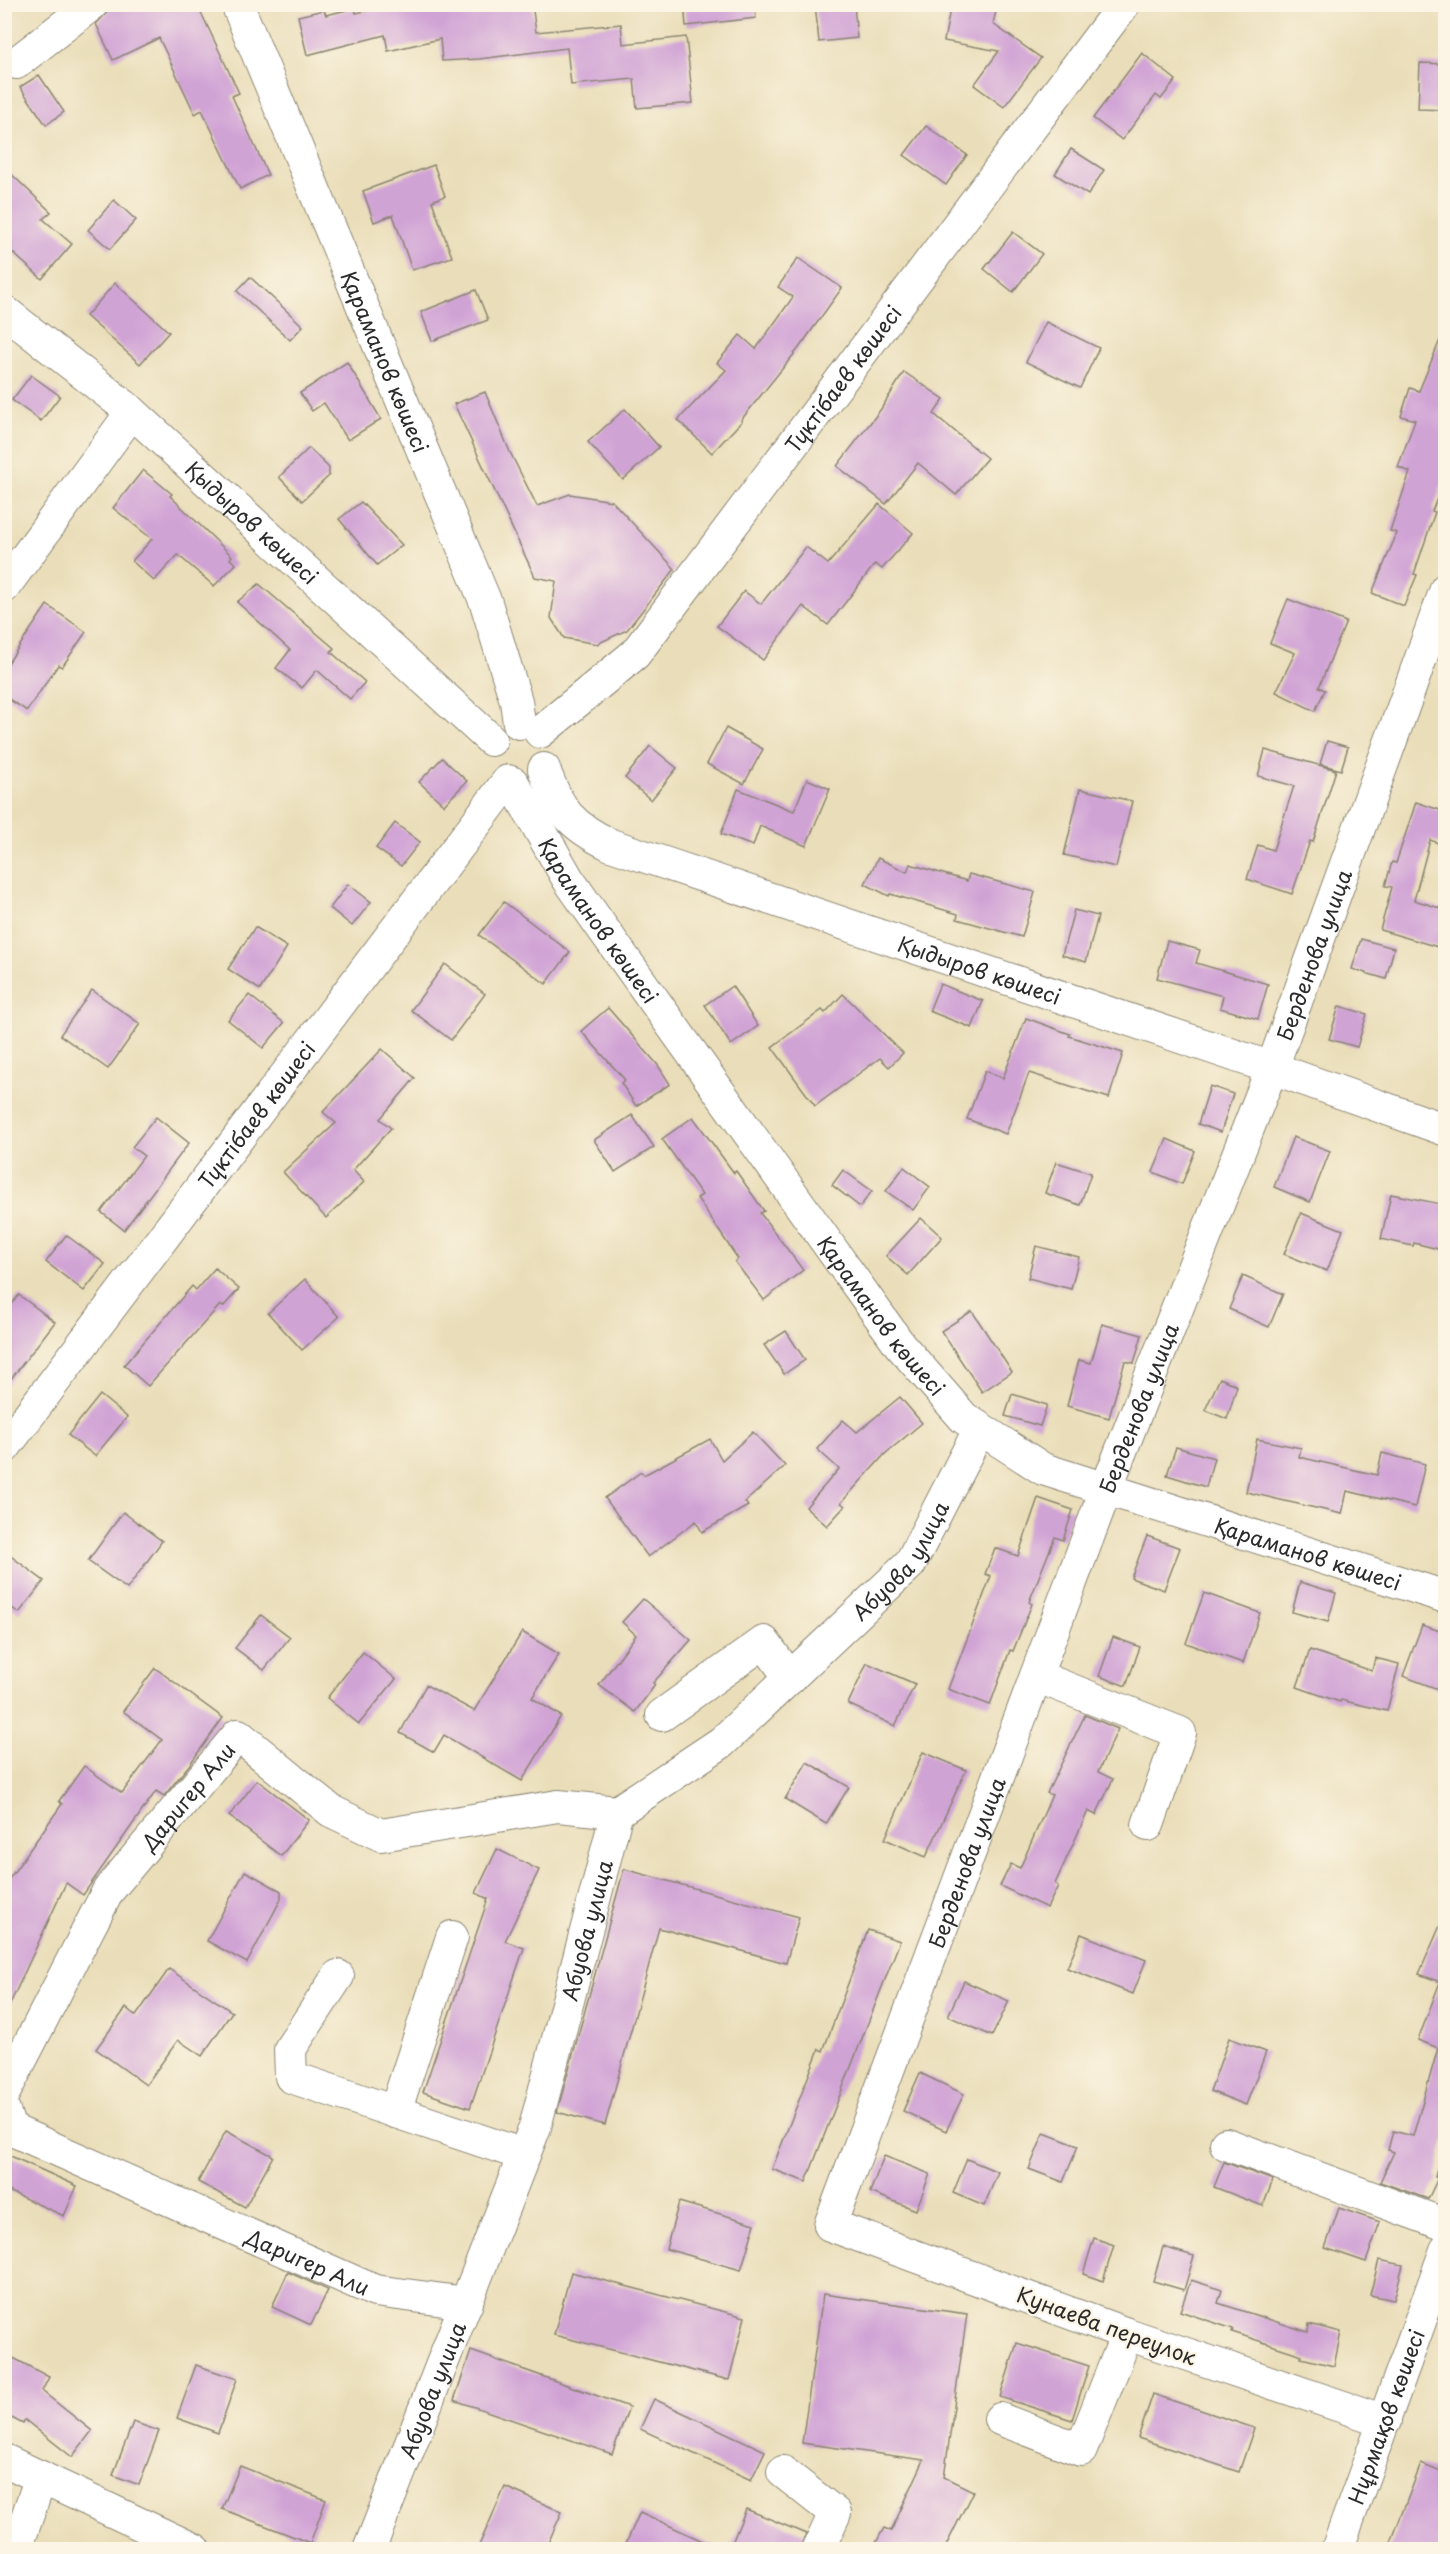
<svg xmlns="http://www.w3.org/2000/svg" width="1450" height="2554" font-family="'Playpen Sans',sans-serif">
<rect width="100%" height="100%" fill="#fcf5e5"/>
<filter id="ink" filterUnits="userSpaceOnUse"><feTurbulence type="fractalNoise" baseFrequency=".0167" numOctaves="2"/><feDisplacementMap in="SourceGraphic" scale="12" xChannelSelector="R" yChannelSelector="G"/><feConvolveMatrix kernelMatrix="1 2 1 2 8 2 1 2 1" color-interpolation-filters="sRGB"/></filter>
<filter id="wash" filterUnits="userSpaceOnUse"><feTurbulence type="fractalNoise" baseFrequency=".008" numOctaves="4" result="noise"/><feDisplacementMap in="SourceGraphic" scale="24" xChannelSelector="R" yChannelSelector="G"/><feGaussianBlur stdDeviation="1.35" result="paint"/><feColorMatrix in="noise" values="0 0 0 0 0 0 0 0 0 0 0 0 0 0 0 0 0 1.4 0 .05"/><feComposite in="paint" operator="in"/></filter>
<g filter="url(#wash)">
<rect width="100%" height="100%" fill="#eadeba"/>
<g id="blocks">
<g fill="#d0a3d5">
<polygon points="110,4 197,4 239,93 232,96 268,175 240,189 202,110 195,114 159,38 113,60 96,24 108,11"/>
<polygon points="395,4 461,4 462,12 532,4 536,32 621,24 623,44 686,37 693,103 637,108 634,79 571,85 567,48 479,59 442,61 440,39 388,51 385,35 307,55 298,16 324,10 326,15 355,8 356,13"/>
<polygon points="684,4 755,4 756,18 686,26"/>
<polygon points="815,4 854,4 857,38 819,42"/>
<polygon points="951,4 969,4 969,7 996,11 993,24 1041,58 1004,107 974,85 999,51 944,41"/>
<polygon points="1142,53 1176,80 1161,99 1156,95 1122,140 1093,118"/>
<polygon points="1420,63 1446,64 1446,110 1418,109"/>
<polygon points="39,75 64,112 46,125 20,87"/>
<polygon points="926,126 967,155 946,185 904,155"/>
<polygon points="1071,149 1104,170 1088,195 1055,174"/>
<polygon points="434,165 445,196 432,201 452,257 412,270 393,215 374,222 363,191"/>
<polygon points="4,167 51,212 43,219 72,244 42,279 4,245"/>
<polygon points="114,200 136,220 110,249 88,230"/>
<polygon points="1013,232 1042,254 1013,292 984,269"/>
<polygon points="798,258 842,288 799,348 741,420 742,421 712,453 678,420 726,370 717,363 740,335 756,349 793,297 778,287"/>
<polygon points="250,277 303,326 290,340 237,291"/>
<polygon points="115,283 169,332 140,364 86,316"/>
<polygon points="476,290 488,320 432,341 421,312"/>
<polygon points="1046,322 1099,348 1080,388 1026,362"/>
<polygon points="1445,328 1446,476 1432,511 1435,512 1414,574 1417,575 1404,606 1372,593 1397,533 1390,531 1410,472 1398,467 1415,420 1401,416 1410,388 1419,391"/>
<polygon points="347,362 381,419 348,440 324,403 312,411 300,393"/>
<polygon points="904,372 944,399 934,414 987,458 956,495 918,463 886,504 837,466 881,409"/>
<polygon points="31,375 60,396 41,421 12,400"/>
<polygon points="485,392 510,452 537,506 570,494 612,501 675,569 627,630 597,644 564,638 551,618 556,581 535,577 454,404"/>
<polygon points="625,409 659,447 623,480 588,442"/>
<polygon points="309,448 329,468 329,476 302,501 279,477"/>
<polygon points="143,470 172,494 170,496 232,556 230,559 236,564 214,586 178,555 154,581 132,561 152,539 113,508"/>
<polygon points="361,502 402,545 377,565 339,519"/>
<polygon points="879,504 913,533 882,569 875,564 828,625 803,606 763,660 717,626 744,591 761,604 806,547 828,564"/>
<polygon points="259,584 334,648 331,652 365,682 350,699 317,670 302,688 276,668 290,650 237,602"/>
<polygon points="1288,599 1346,622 1319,687 1325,690 1315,711 1276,692 1295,653 1270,643"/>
<polygon points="47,605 86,632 62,667 58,665 27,711 4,696 4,669"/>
<polygon points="726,728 763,749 744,784 707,764"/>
<polygon points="1327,741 1348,747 1341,770 1320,764"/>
<polygon points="650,746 677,768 651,800 625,778"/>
<polygon points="1265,750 1336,770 1313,842 1310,841 1292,894 1247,879 1258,845 1273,850 1294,786 1258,776"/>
<polygon points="442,758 467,781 444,805 419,782"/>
<polygon points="807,779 830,789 806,846 760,826 753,846 721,834 738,789 794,811"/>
<polygon points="1080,789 1132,801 1116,867 1064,855"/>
<polygon points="1416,802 1446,812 1446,831 1441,844 1430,840 1414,900 1446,910 1446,921 1438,947 1380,930 1392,887 1385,886 1392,862 1396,863"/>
<polygon points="395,823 420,842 401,866 376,848"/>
<polygon points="878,858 907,872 910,864 967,881 969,874 1035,892 1022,937 957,919 958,914 890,894 889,896 865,884"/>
<polygon points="348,884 371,902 352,926 330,908"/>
<polygon points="504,902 570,952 546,984 479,935"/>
<polygon points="1074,910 1098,916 1086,962 1062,955"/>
<polygon points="255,927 287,947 260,990 228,969"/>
<polygon points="1361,939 1394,948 1386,979 1352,969"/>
<polygon points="1167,941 1200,950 1196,963 1268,984 1258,1019 1220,1008 1223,996 1157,978"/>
<polygon points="445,964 485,994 451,1040 411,1010"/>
<polygon points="940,984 983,1001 972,1028 929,1011"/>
<polygon points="732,986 758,1026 731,1045 705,1005"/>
<polygon points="92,990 140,1024 108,1069 60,1035"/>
<polygon points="843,994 903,1053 889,1067 880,1058 815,1106 772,1047 822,1010 825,1013"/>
<polygon points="249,995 284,1023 263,1048 228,1020"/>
<polygon points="1339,1006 1367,1014 1357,1047 1329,1039"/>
<polygon points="608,1008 657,1064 670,1084 636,1106 621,1083 625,1080 581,1031"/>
<polygon points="1026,1018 1070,1034 1069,1036 1123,1053 1109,1098 1029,1073 1006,1134 967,1119 985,1071 1003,1078"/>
<polygon points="382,1049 415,1078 380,1119 391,1128 353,1170 364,1182 326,1218 283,1172 336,1123 323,1112"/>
<polygon points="1210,1086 1233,1094 1221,1132 1198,1124"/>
<polygon points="632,1115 654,1147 615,1172 594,1140"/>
<polygon points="156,1117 189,1143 124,1230 101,1212 144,1156 132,1147"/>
<polygon points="693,1117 734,1173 736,1171 764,1211 760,1213 803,1270 764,1300 735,1262 738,1259 697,1198 702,1195 662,1139"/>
<polygon points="1293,1137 1330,1151 1310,1202 1274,1187"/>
<polygon points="1167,1139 1195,1151 1182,1184 1153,1172"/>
<polygon points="1056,1162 1091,1173 1080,1205 1045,1193"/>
<polygon points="904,1167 930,1187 913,1210 886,1191"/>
<polygon points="843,1170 872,1191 860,1207 832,1185"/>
<polygon points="1391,1194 1446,1205 1446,1251 1414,1243 1413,1246 1381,1239"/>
<polygon points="1301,1213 1343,1230 1327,1271 1284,1254"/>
<polygon points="921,1218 942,1237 908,1275 886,1256"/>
<polygon points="66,1235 105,1264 84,1291 46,1262"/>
<polygon points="1036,1246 1079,1257 1071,1289 1028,1278"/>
<polygon points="215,1268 239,1289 223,1307 220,1305 148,1386 124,1365 192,1286 196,1290"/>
<polygon points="1243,1276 1283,1294 1269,1327 1229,1309"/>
<polygon points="305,1279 339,1317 302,1350 268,1313"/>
<polygon points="19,1295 55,1322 4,1388 4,1314"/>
<polygon points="972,1311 1012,1372 982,1392 941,1331"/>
<polygon points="1102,1324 1142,1335 1134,1363 1125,1361 1109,1418 1067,1406 1079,1360 1091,1363"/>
<polygon points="786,1331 805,1360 784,1374 764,1345"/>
<polygon points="1220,1378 1237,1386 1227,1419 1205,1410"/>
<polygon points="1012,1394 1047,1405 1040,1426 1005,1416"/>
<polygon points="100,1395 127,1417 95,1456 68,1435"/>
<polygon points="900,1397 922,1423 885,1454 841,1503 845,1506 827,1526 806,1507 839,1469 817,1449 843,1420 857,1432"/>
<polygon points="753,1432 785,1466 745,1502 748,1506 702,1532 696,1521 648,1557 605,1498 641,1472 644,1475 710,1439 722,1460"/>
<polygon points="1257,1439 1301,1448 1299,1457 1377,1475 1382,1453 1425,1464 1415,1507 1347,1491 1342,1514 1246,1492"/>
<polygon points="1176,1447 1214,1458 1206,1487 1167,1475"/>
<polygon points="1038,1498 1073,1510 1063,1540 1055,1537 1029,1602 1032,1604 1013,1651 1010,1650 990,1705 948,1689 991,1576 985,1574 995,1548 1018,1556"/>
<polygon points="123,1512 162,1541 127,1589 88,1561"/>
<polygon points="1147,1536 1180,1548 1164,1590 1131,1578"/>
<polygon points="4,1551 44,1581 19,1613 4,1602"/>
<polygon points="1300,1582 1336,1593 1328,1622 1292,1612"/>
<polygon points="1204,1593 1260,1613 1243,1663 1186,1643"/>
<polygon points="643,1599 691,1640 653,1683 655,1685 635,1712 599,1685 636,1635 622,1622"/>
<polygon points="261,1615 290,1637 264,1670 235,1648"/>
<polygon points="1422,1625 1446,1633 1446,1692 1403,1676"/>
<polygon points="522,1632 559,1654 532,1698 561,1716 522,1781 444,1735 434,1752 400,1733 426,1685 474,1711"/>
<polygon points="1113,1637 1140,1647 1126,1686 1099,1676"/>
<polygon points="1310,1650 1372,1671 1375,1658 1399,1664 1387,1711 1341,1700 1340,1702 1297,1687"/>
<polygon points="363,1652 396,1679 359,1724 327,1698"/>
<polygon points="867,1663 915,1684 895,1726 848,1704"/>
<polygon points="155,1668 223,1718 190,1764 164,1796 156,1791 83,1895 66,1883 4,2017 4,1886 62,1804 59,1801 84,1766 122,1793 162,1740 123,1711"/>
<polygon points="1085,1715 1118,1729 1098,1772 1113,1779 1096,1815 1088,1811 1055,1884 1058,1886 1047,1908 1000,1886 1011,1864 1020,1868 1052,1795 1047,1793"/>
<polygon points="923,1752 966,1770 926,1857 885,1839"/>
<polygon points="807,1762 849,1787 826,1824 785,1799"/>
<polygon points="257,1780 309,1820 281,1856 229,1816"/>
<polygon points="497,1849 539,1870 505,1941 524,1948 470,2108 423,2092 488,1899 476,1893"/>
<polygon points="624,1869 799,1917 786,1963 659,1928 605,2125 557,2112"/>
<polygon points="245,1871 281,1891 281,1899 247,1963 207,1941"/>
<polygon points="1446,1912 1446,2136 1435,2177 1438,2178 1428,2199 1380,2182 1394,2152 1388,2150 1393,2131 1413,2136 1438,2048 1418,2040 1440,1982 1419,1974"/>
<polygon points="868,1930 900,1941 806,2182 772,2169 819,2049 823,2051"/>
<polygon points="1081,1934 1146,1960 1133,1994 1067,1968"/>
<polygon points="169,1969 232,2012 202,2056 178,2040 146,2085 96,2049 126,2008 136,2016"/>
<polygon points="964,1981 1009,2001 992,2036 948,2016"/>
<polygon points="1229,2038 1266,2052 1246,2105 1210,2091"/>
<polygon points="920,2073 964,2094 946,2131 903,2111"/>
<polygon points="226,2131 273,2156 245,2207 198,2182"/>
<polygon points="1044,2133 1078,2146 1063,2182 1029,2169"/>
<polygon points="4,2153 77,2186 64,2216 4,2189"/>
<polygon points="884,2156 930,2174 916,2210 870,2192"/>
<polygon points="967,2159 998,2172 984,2206 953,2193"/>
<polygon points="1224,2162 1273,2180 1263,2206 1214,2187"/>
<polygon points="679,2202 755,2224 741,2270 666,2249"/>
<polygon points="1339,2208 1380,2222 1366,2262 1325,2248"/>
<polygon points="1094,2238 1114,2245 1103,2281 1083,2274"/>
<polygon points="1163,2247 1194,2256 1184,2290 1153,2281"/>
<polygon points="1379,2260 1403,2265 1394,2300 1370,2295"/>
<polygon points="288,2272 328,2290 311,2325 272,2307"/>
<polygon points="571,2272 745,2317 729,2380 554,2335"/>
<polygon points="1191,2280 1222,2290 1218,2303 1308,2332 1309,2324 1341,2332 1334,2366 1301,2358 1302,2355 1232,2332 1233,2329 1180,2311"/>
<polygon points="823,2294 967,2314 944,2477 973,2491 944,2550 872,2550 884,2528 891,2531 924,2460 802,2443"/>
<polygon points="1017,2343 1089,2366 1072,2420 1000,2397"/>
<polygon points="471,2351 629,2407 612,2454 454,2400"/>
<polygon points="4,2353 49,2377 42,2391 92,2431 72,2457 25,2420 23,2424 4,2414"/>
<polygon points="196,2365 237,2379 218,2433 177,2418"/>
<polygon points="1153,2394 1254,2428 1239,2472 1138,2438"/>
<polygon points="654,2399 765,2451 751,2480 640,2429"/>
<polygon points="133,2422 159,2431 139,2485 113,2475"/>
<polygon points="1421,2464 1446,2474 1446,2550 1388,2550"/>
<polygon points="240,2466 326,2500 310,2543 222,2509"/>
<polygon points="505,2487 562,2512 545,2550 477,2550"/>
<polygon points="746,2509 806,2534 799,2550 729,2550"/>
<polygon points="640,2512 722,2550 623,2550"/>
</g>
</g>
</g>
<g filter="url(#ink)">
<use href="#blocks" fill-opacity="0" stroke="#8a8472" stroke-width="1.5"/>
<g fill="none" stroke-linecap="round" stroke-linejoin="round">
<defs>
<g id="minor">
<path id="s1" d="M237 4 486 603 516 701 519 723"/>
<polyline points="16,63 92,4"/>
<path id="s2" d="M4 311 132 412 491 740"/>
<polyline points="4,587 132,412"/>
<path id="s3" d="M540 732 635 654 1124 4"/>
<path id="s4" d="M544 769C559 811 571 826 611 845L1272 1068 1446 1130"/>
<path id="s5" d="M513 783 568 879 603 929 900 1345 964 1418 1043 1469 1446 1597"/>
<path id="s6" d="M4 1448 508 781"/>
<polyline points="1036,1676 1180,1733 1148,1825"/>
<polyline points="662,1715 764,1642 790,1678"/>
<polyline points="338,1976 290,2049 291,2077 524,2155"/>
<path id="s7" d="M4 2093 108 1891 238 1735 331 1811 381 1835 558 1806 617 1812"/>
<path id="s8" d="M4 2111 10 2129 375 2291 467 2303"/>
<polyline points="395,2112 452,1937"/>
<polyline points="1226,2144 1446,2225"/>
<polyline points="1000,2419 1081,2450 1127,2334"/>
<path id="s9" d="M1385 2421 1127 2334 830 2225 1106 1489 1272 1068 1446 589"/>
<polyline points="4,2460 195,2550"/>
<polyline points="783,2472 835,2513 818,2550"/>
<polyline points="21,2550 17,2546 41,2477"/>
<path id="s10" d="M369 2550 535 2127 617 1812 722 1742 910 1564 980 1428"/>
<path id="s11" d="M1337 2550 1446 2250"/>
</g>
</defs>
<use href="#minor" stroke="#8a8472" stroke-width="34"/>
<use href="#minor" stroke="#fff" stroke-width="32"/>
</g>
</g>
<g text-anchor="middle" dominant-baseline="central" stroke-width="4.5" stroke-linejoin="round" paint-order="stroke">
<g font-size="21" fill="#2b2b2b" stroke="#fcf5e5">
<text stroke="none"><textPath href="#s1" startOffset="387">Қараманов көшесі</textPath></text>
<text stroke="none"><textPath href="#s3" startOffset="468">Түктібаев көшесі</textPath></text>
<text stroke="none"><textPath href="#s2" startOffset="326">Қыдыров көшесі</textPath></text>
<text stroke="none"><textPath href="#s5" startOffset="162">Қараманов көшесі</textPath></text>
<text stroke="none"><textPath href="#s9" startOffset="1948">Берденова улица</textPath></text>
<text stroke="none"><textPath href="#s4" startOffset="494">Қыдыров көшесі</textPath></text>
<text stroke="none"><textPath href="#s6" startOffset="418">Түктібаев көшесі</textPath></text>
<text stroke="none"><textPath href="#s5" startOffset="648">Қараманов көшесі</textPath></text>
<text stroke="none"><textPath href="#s9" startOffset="1462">Берденова улица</textPath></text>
<text stroke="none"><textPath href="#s5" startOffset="1152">Қараманов көшесі</textPath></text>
<text stroke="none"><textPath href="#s10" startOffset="1162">Абуова улица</textPath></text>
<text stroke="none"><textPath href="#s7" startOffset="351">Даригер Али</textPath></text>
<text stroke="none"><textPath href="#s9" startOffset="976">Берденова улица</textPath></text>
<text stroke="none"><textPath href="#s10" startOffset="658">Абуова улица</textPath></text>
<text stroke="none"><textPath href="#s8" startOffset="345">Даригер Али</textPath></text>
<text transform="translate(1107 2325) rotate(20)">Кунаева переулок</text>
<text stroke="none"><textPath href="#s10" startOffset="172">Абуова улица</textPath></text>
<text stroke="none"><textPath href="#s11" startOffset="142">Нұрмақов көшесі</textPath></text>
</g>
</g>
<rect width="1450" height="2554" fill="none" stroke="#fcf5e5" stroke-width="24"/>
</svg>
